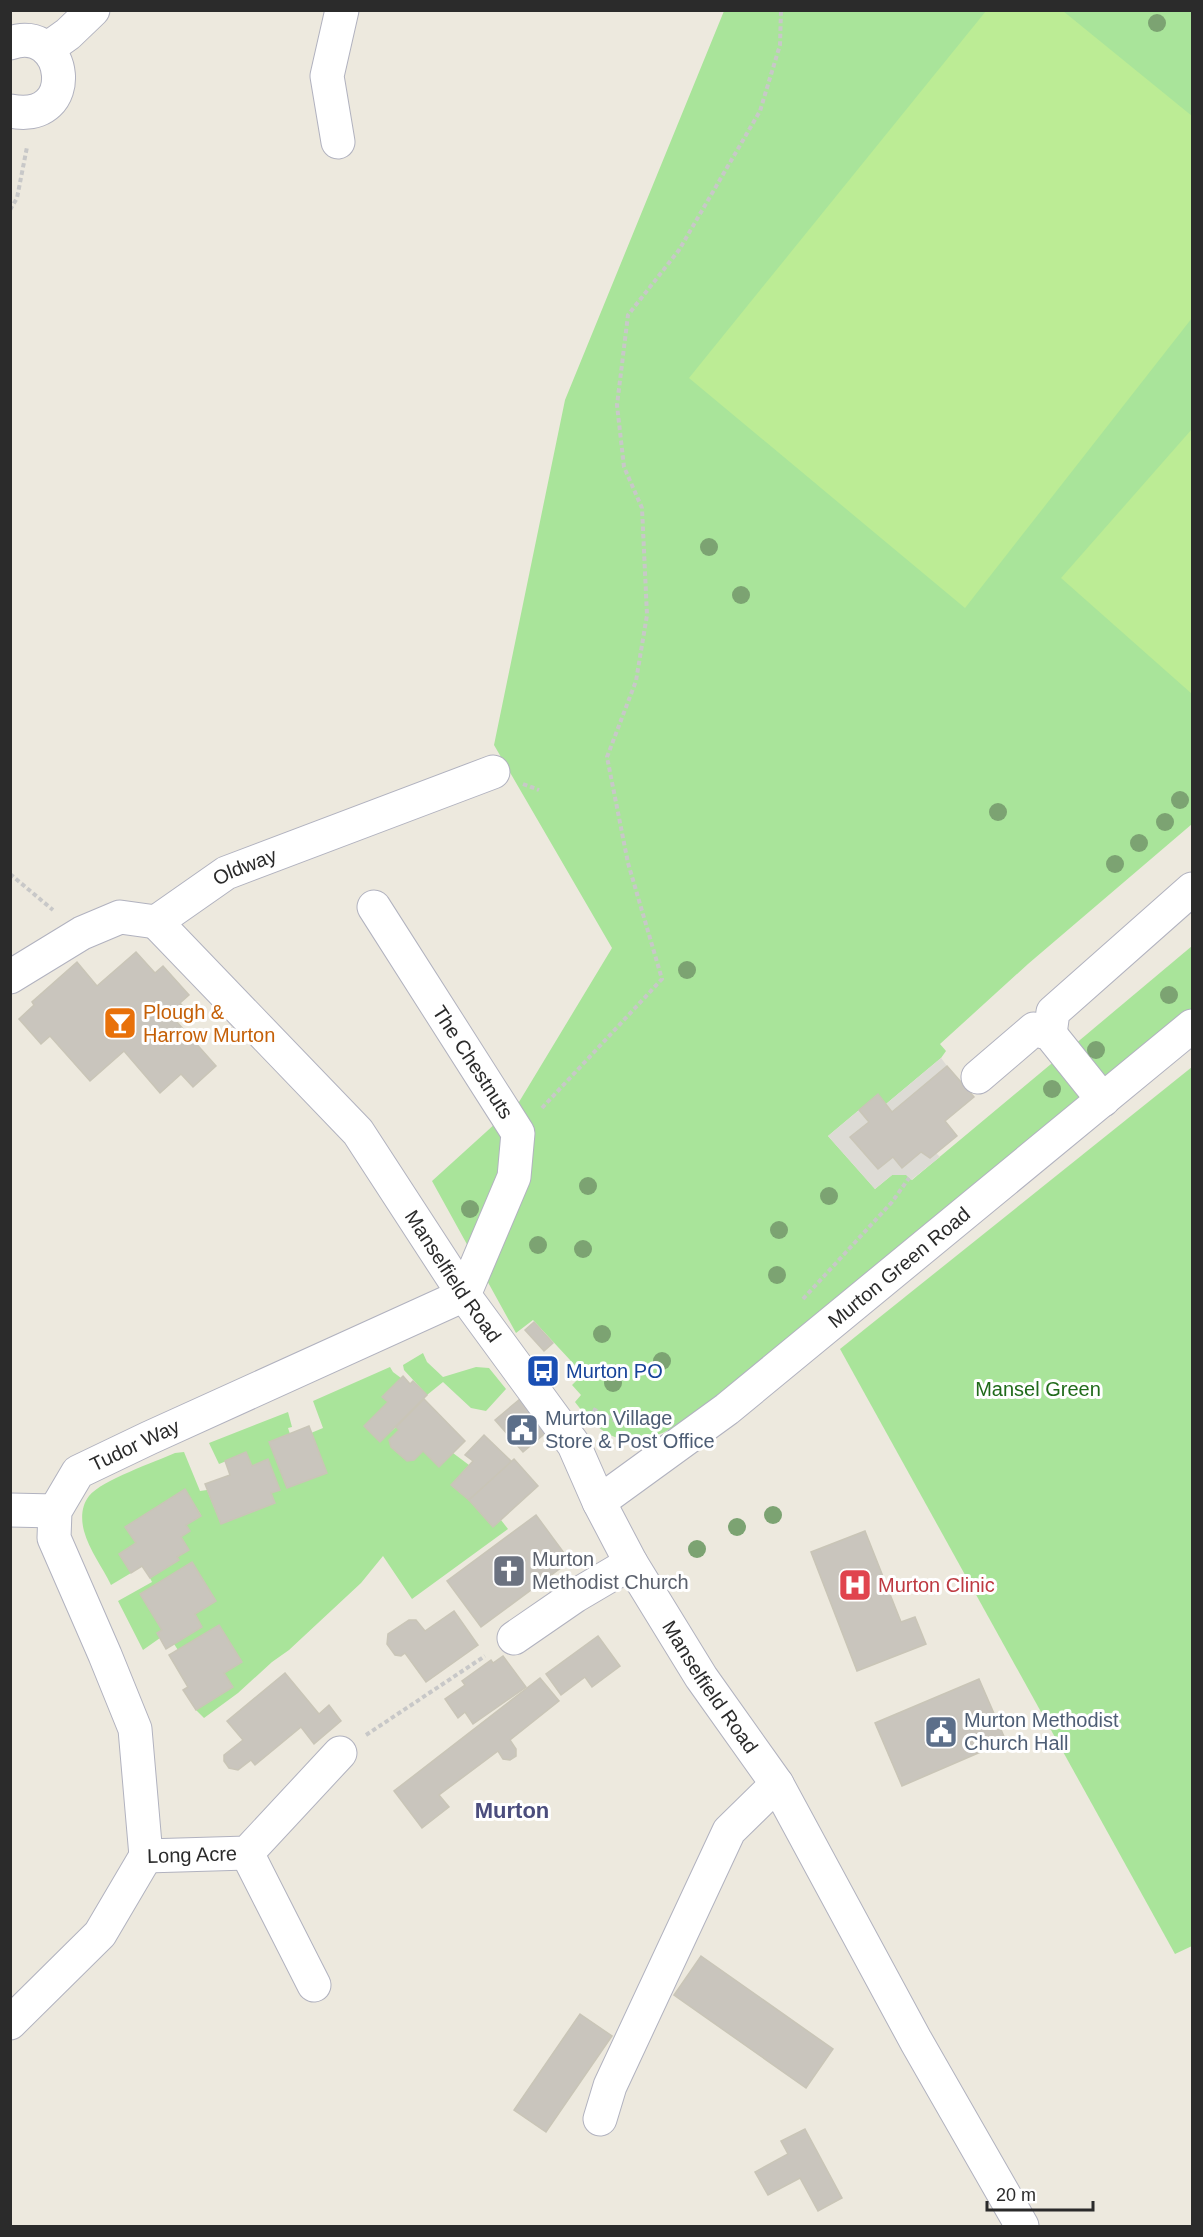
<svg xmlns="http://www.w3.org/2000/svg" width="1203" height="2237" font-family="Helvetica,sans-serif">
<rect width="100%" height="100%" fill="#ede9de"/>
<g fill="#a9e49a">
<path d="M724 11H1192V824L1028 964 940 1044 946 1051 941 1058 886 1104 877 1095 828 1136 875 1189 892 1175H907L912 1180 1057 1059 1086 1096C1008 1160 930 1225 852 1290 805 1328 759 1369 710 1404 687 1419 666 1436 638 1440 610 1443 590 1422 575 1402L581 1395 572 1385 583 1374 533 1320 516 1333 432 1181 519 1102 612 948 494 745 565 400Z"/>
<polygon points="1192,946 1192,1008 1104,1081 1074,1045"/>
<polygon points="1192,1067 1192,1946 1175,1954 840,1349"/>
<polygon points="423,1353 427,1362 443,1377 476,1367 489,1368 506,1389 486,1411 471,1408 443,1382 427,1395 404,1370 403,1365"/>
<path d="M390 1367 393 1372 401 1378 383 1397 388 1402 364 1426 380 1441 396 1427 399 1430 391 1447 407 1461 414 1460 423 1451 439 1467 453 1453 469 1465 451 1485 469 1500 493 1526 501 1520 508 1529 412 1599 383 1556 361 1583 289 1650 272 1662 238 1693 204 1718 196 1710 232 1687 224 1673 242 1662 219 1625 178 1650 174 1644 202 1627 195 1614 216 1601 192 1562 140 1594 162 1630 157 1633 160 1638 143 1650 118 1601 152 1582 150 1578 179 1560 177 1557 189 1550 181 1537 186 1525 201 1515 185 1490 126 1527 136 1543 119 1554 131 1573 111 1585C103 1568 89 1550 84 1531 81 1520 81 1506 89 1496 102 1480 155 1462 175 1453L184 1452 200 1491 207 1490 221 1524 275 1503 271 1493 279 1490 268 1459 252 1466 246 1453 219 1464 209 1443 288 1412 292 1427 288 1428 290 1434 311 1433 323 1428 313 1401Z"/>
</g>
<g fill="#bcec95">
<polygon points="986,11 1063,11 1192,116 1192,318 965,608 689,378"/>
<polygon points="1192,429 1192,694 1061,578"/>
</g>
<g fill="#dddbd5">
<polygon points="941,1058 947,1066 892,1112 886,1104"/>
<polygon points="859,1110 869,1122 851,1137 878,1169 893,1157 902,1168 921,1152 930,1158 936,1153 940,1157 911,1180 906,1175 892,1175 875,1189 828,1136"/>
</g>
<g fill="#c9c5bd" stroke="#c9c5b7" stroke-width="1.5">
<polygon points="136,952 155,973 163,966 189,995 180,1003 188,1012 177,1022 216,1066 193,1087 181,1074 160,1093 124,1051 90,1081 50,1036 41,1044 19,1019 34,1005 32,1002 77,962 97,986"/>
<polygon points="947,1066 974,1097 945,1121 957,1136 930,1158 921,1152 902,1168 893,1157 878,1169 850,1137 869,1122 859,1110 878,1094 892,1112"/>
<polygon points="534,1322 553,1343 544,1351 525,1330"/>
<polygon points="403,1376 410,1384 413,1381 427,1395 380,1442 364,1426 388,1402 382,1397"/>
<polygon points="424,1399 465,1441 439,1467 423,1451 414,1460 407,1461 391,1447 389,1440 399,1430 396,1427"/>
<polygon points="520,1399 548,1431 523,1452 495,1420"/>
<polygon points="309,1426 327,1473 287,1488 269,1442"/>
<polygon points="484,1435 512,1462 469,1500 451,1485 473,1461 465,1455"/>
<polygon points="246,1452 252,1466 268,1459 280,1490 271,1493 275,1503 221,1524 205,1484 230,1475 225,1461"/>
<polygon points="514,1459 538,1486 493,1527 469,1500"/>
<polygon points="185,1489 201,1516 186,1525 190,1531 181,1537 189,1550 177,1557 179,1560 150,1578 142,1566 131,1573 119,1554 136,1543 125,1527"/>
<polygon points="536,1515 570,1561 481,1627 447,1581"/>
<polygon points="865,1531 901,1622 915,1617 926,1644 857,1671 811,1552"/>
<polygon points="192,1562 216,1601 195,1614 202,1627 166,1649 157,1633 162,1630 140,1594"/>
<polygon points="454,1611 478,1645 426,1682 405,1653 401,1656 395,1655 387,1644 388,1634 409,1620 416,1620 425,1631"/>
<polygon points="219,1625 242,1662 224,1673 233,1687 196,1710 183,1690 188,1687 169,1655"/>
<polygon points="598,1636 620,1666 592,1687 585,1677 561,1695 546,1674"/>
<polygon points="503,1656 526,1687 473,1724 465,1712 458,1718 445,1699 465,1685 462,1681 491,1660 493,1663"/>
<polygon points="285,1673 319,1714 329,1705 341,1721 314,1744 301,1727 255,1765 251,1760 238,1770 229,1768 224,1761 224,1755 243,1740 227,1721"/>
<polygon points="540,1678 559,1701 510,1740 516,1749 516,1756 510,1760 503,1759 498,1751 439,1795 449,1807 422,1828 394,1791"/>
<polygon points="979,1679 1006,1741 902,1786 875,1723"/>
<polygon points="701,1956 833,2049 806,2088 674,1995"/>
<polygon points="580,2014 612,2036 546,2132 514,2110"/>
<polygon points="805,2129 842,2198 818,2211 800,2178 768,2195 755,2172 788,2154 781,2141"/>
</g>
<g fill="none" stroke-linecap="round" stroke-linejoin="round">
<defs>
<g id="minor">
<path d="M10 43C67 22 82 125 10 111"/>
<polyline points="47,49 68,34 93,10"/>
<polyline points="338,142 327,76 342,10"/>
<path id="s1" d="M156 922 358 1132 464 1295 574 1445 599 1502 631 1563 701 1677 777 1784 916 2041 1022 2226"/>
<path id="s2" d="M10 977 82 933 120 917 156 922 226 873 493 772"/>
<polyline points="1050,1034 1053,1012 1192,889"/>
<polyline points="978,1077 1034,1029 1050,1034 1103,1100"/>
<path id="s3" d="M599 1502 727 1409 1192 1026"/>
<polyline points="10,1510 55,1511"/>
<polyline points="514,1638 575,1596 631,1563"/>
<polyline points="247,1853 314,1985"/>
<path id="s4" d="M146 1856 135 1729 105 1655 54 1538 55 1511 78 1472 149 1438 464 1295 514 1177 518 1133 374 907"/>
<path id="s5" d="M146 1856 247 1853 340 1753"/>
<polyline points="10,2023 100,1934 146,1856"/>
<polyline points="600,2119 610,2086 729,1831 777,1784"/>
</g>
</defs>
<use href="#minor" stroke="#b1b2bf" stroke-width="35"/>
<g stroke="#c8c8c8" stroke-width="4" stroke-dasharray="4.5 3" stroke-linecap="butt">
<polyline points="10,210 17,198 27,147"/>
<polyline points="523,784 539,790"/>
<polyline points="10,874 53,910"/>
<polyline points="542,1108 662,979 628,863 607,757 636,681 647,615 642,508 624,467 617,405 628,315 679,250 760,111 780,45 781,10"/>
<polyline points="803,1299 892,1202 909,1178"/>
<polyline points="593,1409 616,1421 642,1427"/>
<polyline points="366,1735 485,1656"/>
</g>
<use href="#minor" stroke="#fff" stroke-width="33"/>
</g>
<g fill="#7ca372">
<circle cx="1157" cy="23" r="9"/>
<circle cx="709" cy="547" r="9"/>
<circle cx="741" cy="595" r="9"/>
<circle cx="1180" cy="800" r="9"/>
<circle cx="998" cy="812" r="9"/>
<circle cx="1165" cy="822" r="9"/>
<circle cx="1139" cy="843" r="9"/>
<circle cx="1115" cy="864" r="9"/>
<circle cx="687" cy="970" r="9"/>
<circle cx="1169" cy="995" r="9"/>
<circle cx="1096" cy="1050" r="9"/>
<circle cx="1052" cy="1089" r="9"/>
<circle cx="588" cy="1186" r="9"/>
<circle cx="829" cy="1196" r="9"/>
<circle cx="470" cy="1209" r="9"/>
<circle cx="779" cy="1230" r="9"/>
<circle cx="538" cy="1245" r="9"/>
<circle cx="583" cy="1249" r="9"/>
<circle cx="777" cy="1275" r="9"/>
<circle cx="602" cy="1334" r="9"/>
<circle cx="662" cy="1361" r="9"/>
<circle cx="613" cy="1383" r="9"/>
<circle cx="773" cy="1515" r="9"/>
<circle cx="737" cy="1527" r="9"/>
<circle cx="697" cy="1549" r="9"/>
</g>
<defs>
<symbol id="bar-square" viewBox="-11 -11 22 22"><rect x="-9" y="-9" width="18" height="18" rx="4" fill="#e8710a" stroke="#fff"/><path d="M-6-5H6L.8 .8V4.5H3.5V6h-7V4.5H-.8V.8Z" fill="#fff"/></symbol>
<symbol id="bus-square" viewBox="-11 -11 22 22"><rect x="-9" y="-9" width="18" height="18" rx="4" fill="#1a4fb4" stroke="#fff"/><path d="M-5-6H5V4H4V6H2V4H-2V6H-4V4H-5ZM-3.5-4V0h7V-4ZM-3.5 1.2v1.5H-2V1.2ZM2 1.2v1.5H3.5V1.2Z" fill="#fff"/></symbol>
<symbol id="civic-square" viewBox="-11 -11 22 22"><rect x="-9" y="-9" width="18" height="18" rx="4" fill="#5c6f8a" stroke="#fff"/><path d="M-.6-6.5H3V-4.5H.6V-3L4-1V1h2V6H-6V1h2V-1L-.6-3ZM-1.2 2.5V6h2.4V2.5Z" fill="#fff"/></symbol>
<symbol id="church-square" viewBox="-11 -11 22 22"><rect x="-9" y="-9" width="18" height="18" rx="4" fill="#6b7280" stroke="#fff"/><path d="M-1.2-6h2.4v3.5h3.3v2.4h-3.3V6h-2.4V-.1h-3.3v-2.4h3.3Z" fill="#fff"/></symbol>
<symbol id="hospital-square" viewBox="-11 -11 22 22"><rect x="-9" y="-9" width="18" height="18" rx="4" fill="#e0444e" stroke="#fff"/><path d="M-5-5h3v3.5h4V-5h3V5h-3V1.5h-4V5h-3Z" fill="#fff"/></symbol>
</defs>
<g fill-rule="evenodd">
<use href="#bar-square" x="101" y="1004" width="38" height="38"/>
<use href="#bus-square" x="524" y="1352" width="38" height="38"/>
<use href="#civic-square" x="503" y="1411" width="38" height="38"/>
<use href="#church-square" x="490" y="1552" width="38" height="38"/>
<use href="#hospital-square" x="836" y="1566" width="38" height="38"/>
<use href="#civic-square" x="922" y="1713" width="38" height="38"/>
</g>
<g text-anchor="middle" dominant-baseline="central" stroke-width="6" stroke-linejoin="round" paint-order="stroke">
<g font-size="20" fill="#2b2b2b" stroke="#fff">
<text stroke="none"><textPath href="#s2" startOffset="267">Oldway</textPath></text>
<text transform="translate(473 1062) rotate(57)">The Chestnuts</text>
<text stroke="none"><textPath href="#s3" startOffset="381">Murton Green Road</textPath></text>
<text stroke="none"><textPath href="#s1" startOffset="464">Manselfield Road</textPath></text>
<text stroke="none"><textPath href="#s4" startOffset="470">Tudor Way</textPath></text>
<text stroke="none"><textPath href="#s1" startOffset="950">Manselfield Road</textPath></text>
<text stroke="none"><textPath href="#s5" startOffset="46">Long Acre</textPath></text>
</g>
<g font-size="20" fill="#c56008" stroke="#fff" text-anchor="start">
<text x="143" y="1012">Plough &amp;<tspan x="143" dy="23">Harrow Murton</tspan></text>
</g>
<g font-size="20" fill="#164399" stroke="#fff" text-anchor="start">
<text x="566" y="1371">Murton PO</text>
</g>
<g font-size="20" fill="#206a1a" stroke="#fff">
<text x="1038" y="1389">Mansel Green</text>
</g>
<g font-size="20" fill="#4e5e75" stroke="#fff" text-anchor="start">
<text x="545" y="1418">Murton Village<tspan x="545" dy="23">Store &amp; Post Office</tspan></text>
<text x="964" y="1720">Murton Methodist<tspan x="964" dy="23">Church Hall</tspan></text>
</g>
<g font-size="20" fill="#5b616d" stroke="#fff" text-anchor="start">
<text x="532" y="1559">Murton<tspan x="532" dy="23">Methodist Church</tspan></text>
</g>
<g font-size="20" fill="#be3a42" stroke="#fff" text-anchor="start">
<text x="878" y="1585">Murton Clinic</text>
</g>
<g font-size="22" font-weight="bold" fill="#4b4d7d" stroke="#fff">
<text x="512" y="1810">Murton</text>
</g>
</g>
<rect width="1203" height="2237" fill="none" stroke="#2b2b2b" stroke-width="24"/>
<path d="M987 2201v9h106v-9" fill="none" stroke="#2b2b2b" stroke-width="3"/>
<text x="996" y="2201" font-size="18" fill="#2b2b2b" stroke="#ffffff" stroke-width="4.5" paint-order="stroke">20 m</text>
</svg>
